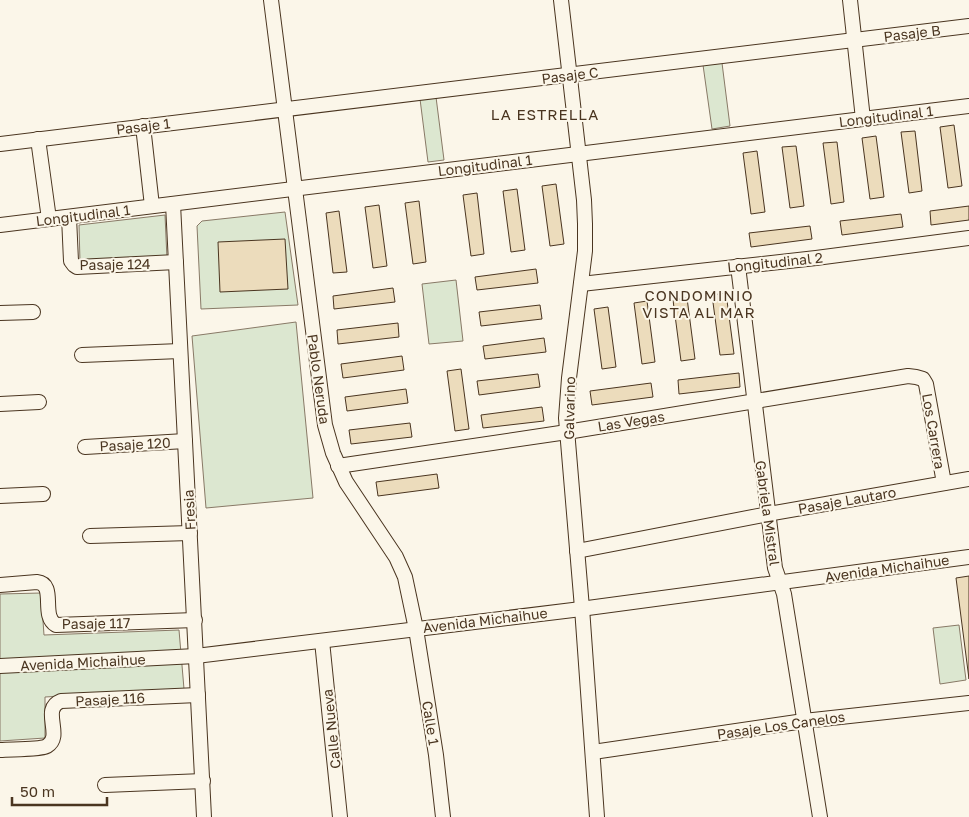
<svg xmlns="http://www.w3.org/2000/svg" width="969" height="817" font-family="'Golos Text',sans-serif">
<rect width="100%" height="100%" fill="#fbf6e9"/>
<g fill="#dce7d0" stroke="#887966">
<polygon points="722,63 730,126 712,129 703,65"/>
<polygon points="436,97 444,160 428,162 420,99"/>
<polygon points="285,212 298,305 201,309 197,226 202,221"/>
<polygon points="165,215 167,259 80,262 79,225"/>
<polygon points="456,280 463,341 429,344 422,284"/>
<polygon points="296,322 313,498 206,508 192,336"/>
<polygon points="41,593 44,635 179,630 184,689 45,697 45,738 0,741 0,594"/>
<polygon points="959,625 966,680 940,684 933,628"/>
</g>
<g fill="#ecdcbc" stroke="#4a3520">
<polygon points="954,125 962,186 948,188 940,127"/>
<polygon points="915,131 922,191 909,193 901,132"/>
<polygon points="876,136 884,197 870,199 862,138"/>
<polygon points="837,142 844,202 831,204 823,143"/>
<polygon points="796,146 804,206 790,208 782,147"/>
<polygon points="757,151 765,212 751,214 743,153"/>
<polygon points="556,184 564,244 550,246 542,186"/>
<polygon points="517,189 525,250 511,252 503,191"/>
<polygon points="477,193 484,254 471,256 463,195"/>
<polygon points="419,201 426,262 413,264 405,203"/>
<polygon points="379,205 387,266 373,268 365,207"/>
<polygon points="969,206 969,220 931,225 930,211"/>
<polygon points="339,211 347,272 333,273 326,213"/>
<polygon points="901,214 903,227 842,235 840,221"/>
<polygon points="810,226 812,239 751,247 749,233"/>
<polygon points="285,239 288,289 220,292 218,242"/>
<polygon points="536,269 538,283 477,290 475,277"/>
<polygon points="393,288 395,302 334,309 333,296"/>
<polygon points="726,293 734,354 720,355 712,295"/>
<polygon points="687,298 695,359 681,361 673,300"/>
<polygon points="647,301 655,362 642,364 634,303"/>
<polygon points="540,305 542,319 481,326 479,312"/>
<polygon points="608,307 616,367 602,369 594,309"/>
<polygon points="398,323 399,337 338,344 337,330"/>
<polygon points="544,338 546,352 485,359 483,346"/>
<polygon points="402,356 404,370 343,378 341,364"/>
<polygon points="461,369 469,429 455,431 447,371"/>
<polygon points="739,373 740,387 679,394 678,380"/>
<polygon points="538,374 540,387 479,395 477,381"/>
<polygon points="651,383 653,397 592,405 590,391"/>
<polygon points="406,389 408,403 347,411 345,397"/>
<polygon points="542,407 544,421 483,428 481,415"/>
<polygon points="410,423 412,437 351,444 349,430"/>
<polygon points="437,474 439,488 378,496 376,482"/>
<polygon points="969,576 969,679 956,578"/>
</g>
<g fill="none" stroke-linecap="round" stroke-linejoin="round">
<defs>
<g id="minor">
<polyline points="271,0 325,425 333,453 346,482 396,557 405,577 416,629 436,755 443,817"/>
<polyline points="561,0 584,200 585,224 585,251 569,378 566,418 582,608 597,817"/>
<polyline points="850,0 863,119"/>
<polyline points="143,126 152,206"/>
<polyline points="38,139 49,219"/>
<polyline points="0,144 969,26"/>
<polyline points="173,204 204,817"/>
<polyline points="69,217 71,261 74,265 77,267 176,262"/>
<polyline points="0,225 969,106"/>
<polyline points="738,266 775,568 784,594 820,817"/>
<polyline points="581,284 816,258 969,238"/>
<polyline points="0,313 33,312"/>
<polyline points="82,355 180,351"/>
<polyline points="0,404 39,402"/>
<polyline points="85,447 185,441"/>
<polyline points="338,466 567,432 908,376 916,377 923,379 926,384 944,483"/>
<polyline points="0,496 43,494"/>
<polyline points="90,536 190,533"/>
<polyline points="577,551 768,514 969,479"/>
<path d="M0 585 37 582C57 584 40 616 56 625L195 620"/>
<polyline points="322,641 340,817"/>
<polyline points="0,666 196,656 573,610 969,557"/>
<path d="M0 750C10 749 40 750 47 746 64 736 40 709 61 701L198 695"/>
<polyline points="593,752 804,721 969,703"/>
<polyline points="105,785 203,781"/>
</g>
</defs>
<use href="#minor" stroke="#4a3520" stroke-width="16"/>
<use href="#minor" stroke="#fbf6e9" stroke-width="14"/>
</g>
<g text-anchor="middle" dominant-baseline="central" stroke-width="4" stroke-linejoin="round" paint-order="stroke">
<g font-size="14" fill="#4a3520" stroke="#fbf6e9">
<text transform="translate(912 33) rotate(-7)">Pasaje B</text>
<text transform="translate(570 75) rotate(-7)">Pasaje C</text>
<text transform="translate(886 116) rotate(-7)">Longitudinal 1</text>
<text transform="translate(143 126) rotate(-7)">Pasaje 1</text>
<text transform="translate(485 165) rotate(-7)">Longitudinal 1</text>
<text transform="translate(83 215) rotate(-7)">Longitudinal 1</text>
<text transform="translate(775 262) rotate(-6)">Longitudinal 2</text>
<text transform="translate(115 264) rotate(-1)">Pasaje 124</text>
<text transform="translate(319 379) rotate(82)">Pablo Neruda</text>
<text transform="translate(569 408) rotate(-89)">Galvarino</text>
<text transform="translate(631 421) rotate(-9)">Las Vegas</text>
<text transform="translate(934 431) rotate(80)">Los Carrera</text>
<text transform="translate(135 444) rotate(-3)">Pasaje 120</text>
<text transform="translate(847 500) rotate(-10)">Pasaje Lautaro</text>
<text transform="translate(189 510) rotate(-93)">Fresia</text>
<text transform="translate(768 513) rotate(82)">Gabriela Mistral</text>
<text transform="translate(887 568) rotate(-8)">Avenida Michaihue</text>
<text transform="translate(485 620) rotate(-7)">Avenida Michaihue</text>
<text transform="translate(96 623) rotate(-1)">Pasaje 117</text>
<text transform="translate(83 662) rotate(-3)">Avenida Michaihue</text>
<text transform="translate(110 699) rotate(-3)">Pasaje 116</text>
<text transform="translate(431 723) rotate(81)">Calle 1</text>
<text transform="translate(781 725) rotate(-8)">Pasaje Los Canelos</text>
<text transform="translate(331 729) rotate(-96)">Calle Nueva</text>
</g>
<g font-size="15" letter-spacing="1" fill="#4a3520" stroke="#fbf6e9">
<text x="545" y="114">LA ESTRELLA</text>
<text x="699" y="295">CONDOMINIO<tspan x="699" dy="17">VISTA AL MAR</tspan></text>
</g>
</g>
<path d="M12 797v8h95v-8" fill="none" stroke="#4a3520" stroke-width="2.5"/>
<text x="20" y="797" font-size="15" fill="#4a3520" stroke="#fbf6e9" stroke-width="4" paint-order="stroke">50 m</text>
</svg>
